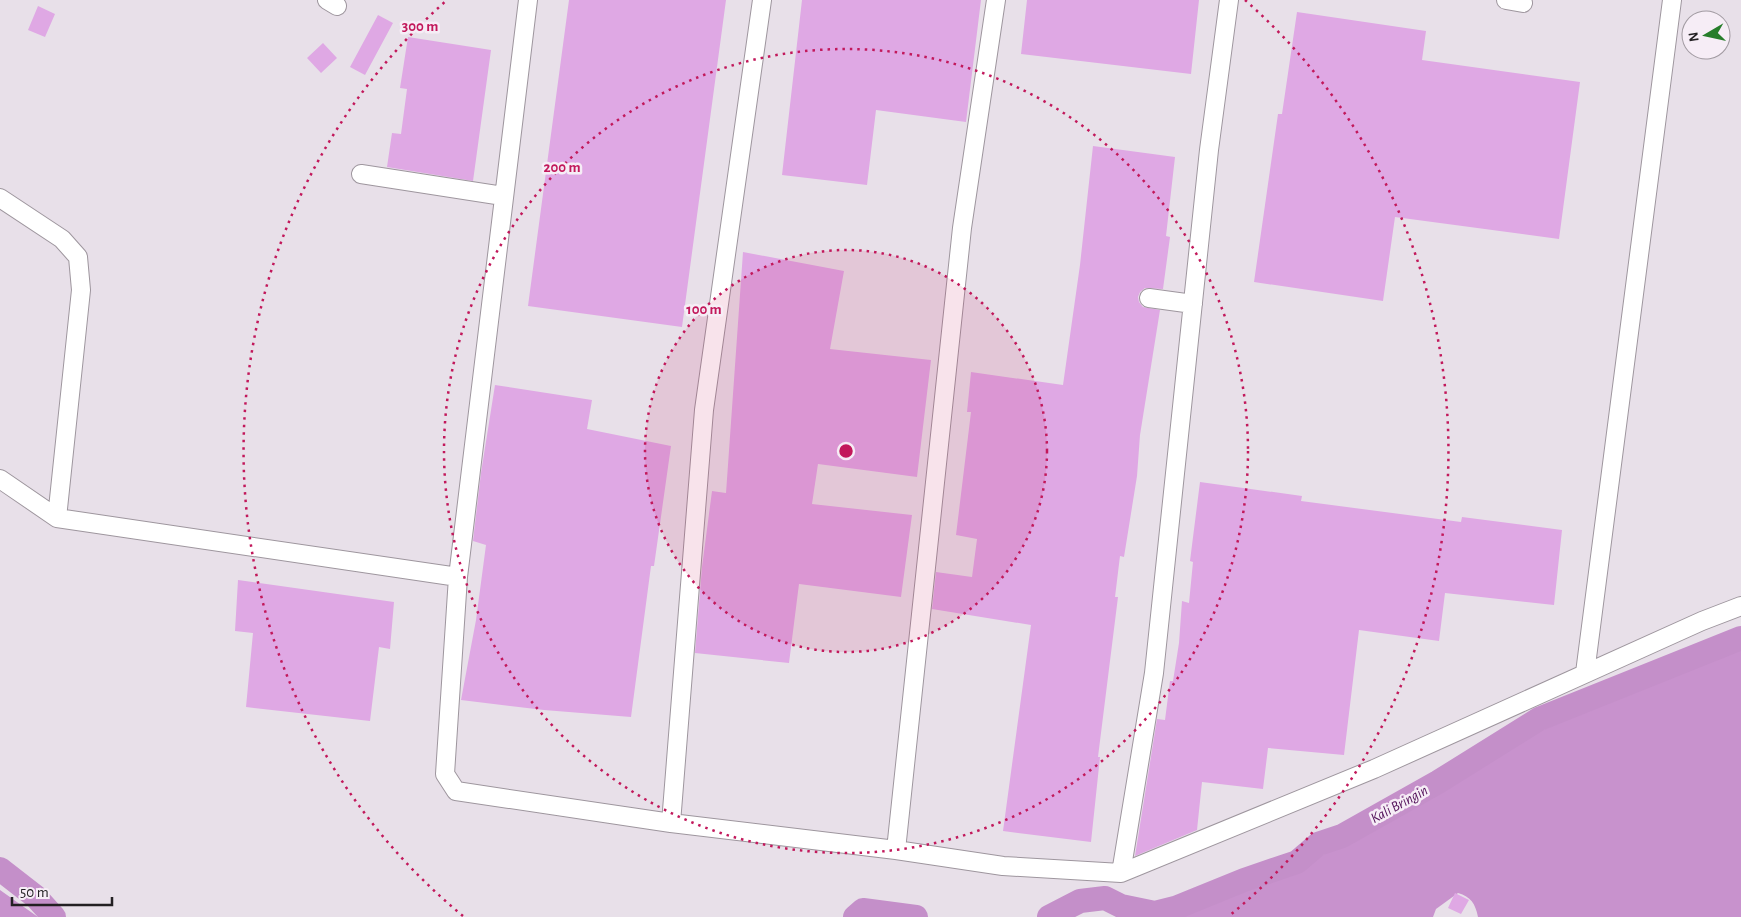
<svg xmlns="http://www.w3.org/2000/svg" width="1741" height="917" font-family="'Alegreya Sans',sans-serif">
<rect width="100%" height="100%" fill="#e8e0e9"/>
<!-- forest -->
<path fill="#c892cd" d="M1741,650V917H1478C1475,903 1471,897 1458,893L1436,909L1433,917H1180L1242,887L1309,862L1396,817L1445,784L1524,738L1587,711L1656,676Z
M0,890L38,917H0Z"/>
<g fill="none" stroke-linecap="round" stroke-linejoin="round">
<!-- river -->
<path stroke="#c48fc9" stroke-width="24" d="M0,869L36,897L54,917
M855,917L863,910L916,917
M1049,917L1080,901L1105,898L1121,906L1155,913L1175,908L1244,880L1297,862L1318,844L1342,836L1438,782L1539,719L1741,638"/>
</g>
<!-- building -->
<path fill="#dfa8e4" d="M569,0H726L682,327L528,306Z
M802,0H981L966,122L876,110L867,185L782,175Z
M1027,0H1199L1191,74L1021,54Z
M38,6L55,14L45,37L28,30Z
M1297,12L1426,31L1422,60L1580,82L1559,239L1395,217L1383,301L1254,282L1278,114H1282Z
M378,15L393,23L365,75L350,67Z
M408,37L491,50L473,181L387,167L392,133L401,134L407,89L400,88Z
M323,43L337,58L321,73L307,58Z
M1093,146L1175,157L1166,236L1170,237L1163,289L1145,288L1140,292L1138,297L1139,302L1143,307L1160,310L1140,435L1137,476L1124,557L1120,556L1115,597H1118L1098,757H1100L1091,842L1003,831L1031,625L932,609L936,572L972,577L977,539L956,535L971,412H967L971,372L1063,385L1080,265Z
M743,252L844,271L830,349L931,360L917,477L818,464L812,504L912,515L901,597L799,584L789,663L695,653L702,567L712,491L726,493Z
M495,385L592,400L587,429L671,446L654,566H651L631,717L544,710L461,700L476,620L486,545L473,541L481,473Z
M1200,482L1302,496L1301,501L1461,522L1462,517L1562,530L1554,605L1445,593L1439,641L1359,630L1344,755L1268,748L1263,789L1202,782L1197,830L1135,856L1157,719L1165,720L1170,681H1173L1179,643L1182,601L1189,603L1193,562L1190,561Z
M238,580L394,602L390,649L379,647L370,721L246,707L253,633L235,631Z
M1455,893L1469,900L1461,914L1448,908Z"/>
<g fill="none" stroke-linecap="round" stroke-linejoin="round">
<defs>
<path id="minor" d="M327,0L337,6
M528,0L458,577L445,774L456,791L671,823L896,850L1003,866L1121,873L1154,673L1209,150L1229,0
M1506,0L1523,3
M361,174L503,196
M0,198L62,239L78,257L81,290L57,518
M1149,298L1193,304
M0,479L57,518L458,577
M1585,673L1672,0
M671,823L704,410L762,0
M896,850L962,228L996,0
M1121,873L1374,769L1702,621L1741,606"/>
</defs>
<!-- minor casing -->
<use href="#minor" stroke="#9e969e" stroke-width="20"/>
<!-- minor -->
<use href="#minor" stroke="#fff" stroke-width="18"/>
</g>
<!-- distance rings -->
<circle cx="846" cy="451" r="201" fill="#c2185b" fill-opacity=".12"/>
<g fill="none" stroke="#c2185b" stroke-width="2.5" stroke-dasharray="2.5 5">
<circle cx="846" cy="451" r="201"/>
<circle cx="846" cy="451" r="402"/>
<path d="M463 916A602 602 0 0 1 447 0M1245 0A602 602 0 0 1 1229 916"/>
</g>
<g text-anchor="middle" stroke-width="5" stroke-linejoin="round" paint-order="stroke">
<!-- water labels -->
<g font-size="15" font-style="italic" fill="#500e57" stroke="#f6edf6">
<text transform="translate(1399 804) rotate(-29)" y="5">Kali Bringin</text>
</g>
</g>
<circle cx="846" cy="451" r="8" fill="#c2185b" stroke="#f6edf6" stroke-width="2.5"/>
<g font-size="15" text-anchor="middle" font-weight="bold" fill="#c2185b" stroke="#f6edf6" stroke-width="5" stroke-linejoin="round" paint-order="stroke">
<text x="420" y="31">300 m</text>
<text x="562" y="172">200 m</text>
<text x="704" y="314">100 m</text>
</g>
<!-- north arrow -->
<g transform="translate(1706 35) rotate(261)"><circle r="24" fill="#f6edf6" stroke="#a29ba2"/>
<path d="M0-4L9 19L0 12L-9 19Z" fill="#267d2a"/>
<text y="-8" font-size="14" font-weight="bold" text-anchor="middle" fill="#232023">N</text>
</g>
<!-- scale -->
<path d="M12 897v8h100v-8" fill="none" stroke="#232023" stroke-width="2.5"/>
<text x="20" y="897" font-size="15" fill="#232023" stroke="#f6edf6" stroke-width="4" paint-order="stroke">50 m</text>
</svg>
